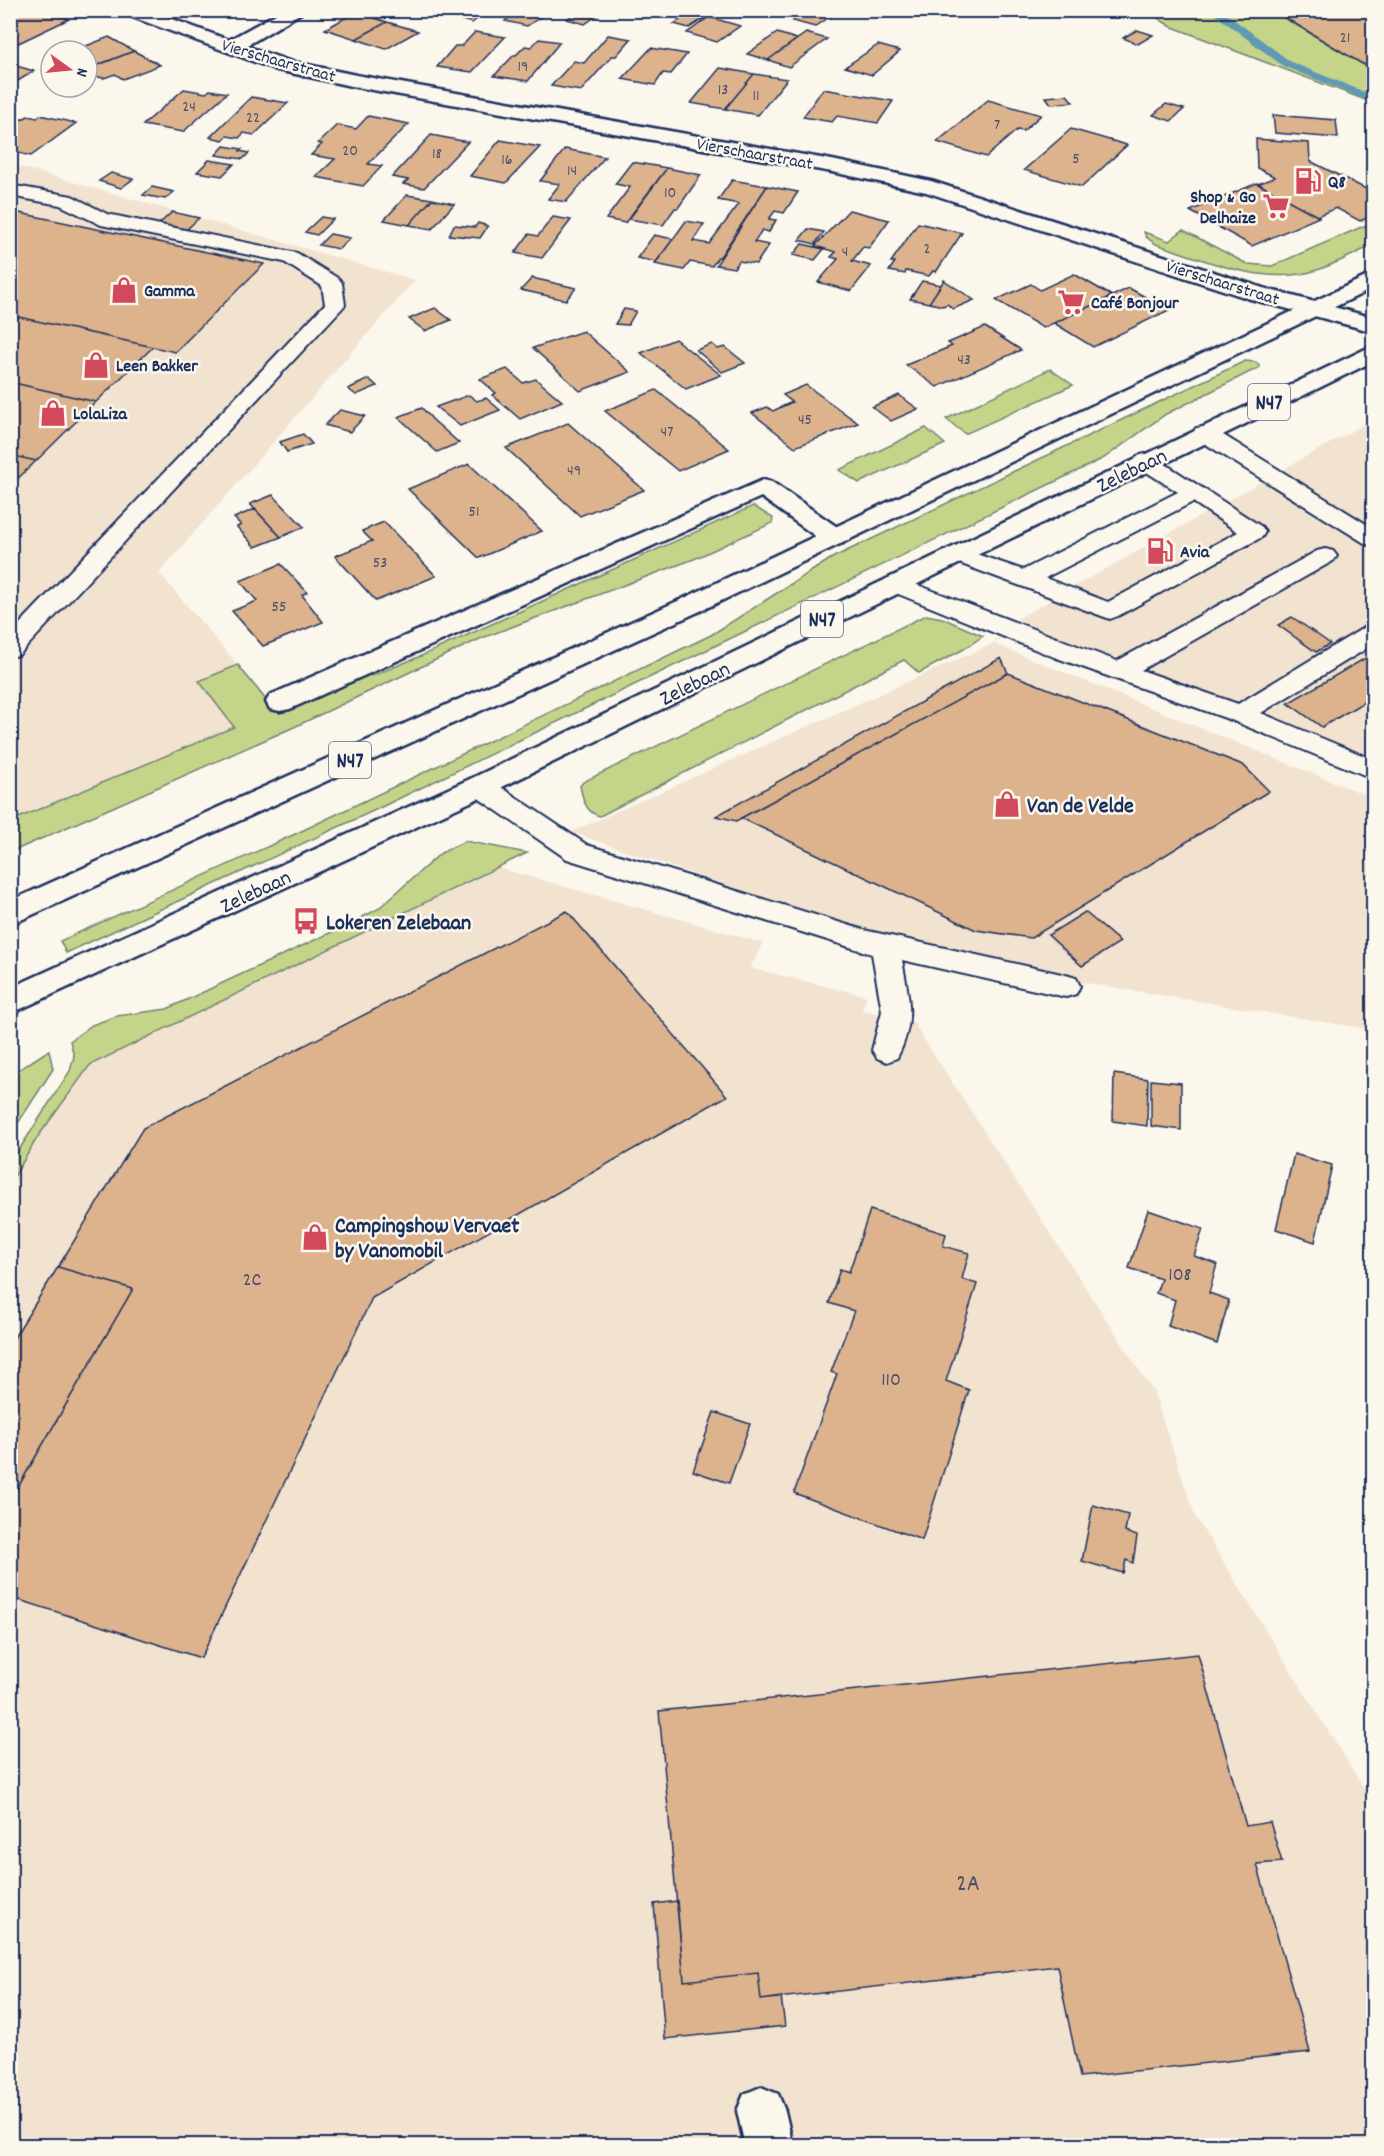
<svg xmlns="http://www.w3.org/2000/svg" width="1384" height="2156" font-family="Dekko,sans-serif">
<rect width="100%" height="100%" fill="#fbf7ec"/>
<filter id="ink" filterUnits="userSpaceOnUse"><feTurbulence type="fractalNoise" baseFrequency=".0167" numOctaves="2"/><feDisplacementMap in="SourceGraphic" scale="12" xChannelSelector="R" yChannelSelector="G"/><feConvolveMatrix kernelMatrix="1 2 1 2 8 2 1 2 1" color-interpolation-filters="sRGB"/></filter>
<g filter="url(#ink)">
<!-- built -->
<path fill="#f2e3d0" d="M10,164L415,280L159,573L292,728L11,852Z
M1373,419V762L1017,621L994,644L1373,798V1030L1037,975L829,921L571,832L992,644L1015,620Z
M499,868L763,943L750,968L867,996L862,1010L913,1022L1154,1393L1195,1516L1373,1803V2145L11,2146V1182L37,1138L90,1065Z"/>
<!-- green -->
<path fill="#c4d589" stroke="#708274" stroke-width="1.5" d="M1147,11H1272L1373,70V103L1170,26Z
M1373,222V245C1354,254 1334,265 1314,271C1262,286 1205,260 1156,244L1146,237L1144,232L1169,241L1183,230L1247,264L1272,266Z
M1245,361L1256,362L1260,367L1166,414L1104,458L373,811L66,953L60,941L291,836L711,635L832,558Z
M1050,369L1073,385L965,434L946,419Z
M926,428L945,444L859,483L839,470Z
M753,506L773,518L772,523L694,559L482,638L292,728L11,852V821L234,727L199,681L238,665L274,710L363,672L372,676L421,656Z
M926,615L942,618L983,636L964,649L919,673L904,660L600,816C586,813 583,800 580,786L583,782Z
M465,841L527,853L90,1065L37,1138L11,1182V1162L70,1071L74,1056L70,1041L92,1025L117,1016L167,1009L349,924L378,909L441,853Z
M49,1050L53,1069L11,1134V1075Z"/>
<g fill="none" stroke-linecap="round" stroke-linejoin="round">
<!-- stream -->
<path fill="#6199b4" fill-rule="evenodd" d="M1029,10L1062,13L1077,10L1064,19Z
M1209,10H1221L1291,62L1374,96V103L1283,66Z"/>
</g>
<!-- building -->
<path fill="#dcb38d" stroke="#1b2f5e" stroke-width="1.5" d="M20,10H46L69,19L10,47V35L18,32L10,29V15Z
M459,10H488L472,23L449,16Z
M520,10H532L545,14L527,26L505,21Z
M580,10H585L599,14L585,24L567,19Z
M808,10H835L838,11L815,27L793,21Z
M1272,10H1374V70L1359,62Z
M356,12L387,22L356,39L325,29Z
M690,13L705,18L689,28L674,24Z
M709,17L740,26L717,42L687,33Z
M387,22L418,31L386,49L356,39Z
M1137,30L1153,35L1138,44L1123,38Z
M475,32L505,37L472,72L437,67L455,46H462Z
M777,33L797,39L768,60L747,54Z
M806,33L827,39L789,67L768,60Z
M608,35L631,39L616,56H612L581,91L551,86L574,61L584,63Z
M109,37L134,51L87,69V51H73Z
M539,39L560,42L528,81L494,76L514,55H516L525,46L531,47Z
M878,45L900,51L872,75L845,67Z
M651,48L687,54L671,74L663,73L655,85L622,79Z
M134,51L160,65L123,79L115,74L104,78L91,76L88,69Z
M13,65L34,71L10,86V67Z
M720,68L754,74L725,109L691,103Z
M754,74L787,79L758,115L725,109Z
M184,89L206,93L210,90L227,93L183,132L143,125Z
M823,89L893,101L878,123L837,116L832,122L803,117Z
M1067,95L1073,102L1051,104L1046,97Z
M251,97L288,103L254,135L244,133L239,138L227,136L223,140L210,137Z
M988,100L1041,115L1023,131L1017,130L986,157L937,142Z
M1166,104L1184,109L1171,121L1153,115Z
M40,115L76,123L31,156L10,151V125L28,116L37,118Z
M1273,115L1336,120L1338,138L1275,133Z
M368,116L409,124L368,164L382,166L363,186L316,177L335,159L311,155L322,144L318,143L337,125L356,129Z
M1071,129L1127,145L1082,187L1024,170Z
M431,135L468,142L424,188L403,184L408,180L392,177Z
M1256,139L1309,143L1310,161L1374,193V215L1360,221L1336,208L1317,216L1258,184L1275,177L1257,168Z
M500,140L540,147L506,183L470,176Z
M224,146L242,149L240,151L249,153L243,159L216,155Z
M565,149L605,157L566,202L548,199L560,184L540,181Z
M209,160L234,164L222,176L197,172Z
M632,162L667,168L625,223L606,219L630,187L615,184Z
M667,168L701,175L678,208H675L663,225L629,219Z
M111,173L133,179L121,188L99,181Z
M732,180L767,186L720,257H718L712,266L690,262L684,270L655,264L686,221L704,224L693,241L709,244L739,204L718,200Z
M1257,183L1319,217L1252,246L1190,211Z
M767,186L798,192L784,213L775,211L769,219L776,220L769,232L762,230L754,242L769,245L756,264L739,261L734,268L716,265Z
M152,187L174,192L165,199L143,195Z
M407,195L432,199L409,225L384,220Z
M432,199L454,204L432,229L409,225Z
M849,210L889,220L869,248L863,247L852,261L871,266L851,291L818,282L838,259L831,257L836,252L815,246Z
M10,211L264,264L175,352L10,315Z
M172,212L199,218L185,231L158,225Z
M321,217L333,219L317,235L305,232Z
M553,217L571,220L542,258L515,253L529,234L538,236Z
M478,223L488,226L480,238L449,235L454,225L475,227Z
M918,223L962,233L936,272L933,271L929,276L906,271L905,274L889,271L895,262H891Z
M808,229L824,232L815,244L799,240Z
M330,234L350,238L339,249L319,245Z
M654,235L673,239L656,262L637,258Z
M802,244L824,249L815,260L793,255Z
M1074,274L1112,296L1043,328L996,300L1031,284L1040,290Z
M532,278L576,288L566,300L521,290Z
M944,280L974,300L953,309L947,304L943,306L929,303Z
M922,281L941,285L929,303L910,299Z
M1129,288L1169,310L1093,347L1054,323Z
M435,308L451,320L425,331L409,319Z
M624,309L636,311L628,325L615,324Z
M10,315L153,347L96,402L10,382Z
M985,327L1021,350L937,387L906,365L952,346L948,343Z
M583,331L630,372L580,391L533,348Z
M675,339L721,375L686,389L641,353Z
M712,344L718,349L725,347L745,363L722,372L696,350Z
M507,369L523,383L536,379L562,401L520,419L492,395L496,393L480,379Z
M369,379L377,386L356,395L348,389Z
M10,382L96,402L36,461L10,455Z
M806,385L858,423L795,447L752,413L767,407L773,411L792,402L783,395Z
M656,390L729,449L678,471L605,411Z
M469,395L477,401L486,398L500,410L460,426L436,407Z
M899,395L918,409L891,421L872,407Z
M422,408L433,420L459,443L437,452L398,417Z
M340,410L365,416L350,432L325,425Z
M568,423L644,490L580,516L506,448Z
M303,434L312,444L287,452L280,442Z
M10,455L36,461L10,486Z
M469,464L542,531L479,558L408,489Z
M273,495L304,527L281,537L250,504Z
M255,509L281,537L255,547L237,527L241,525L234,518Z
M384,522L436,576L376,601L335,556L372,541L362,531Z
M281,564L307,592L302,595L323,622L263,646L232,611L257,601L240,581Z
M1292,617L1325,640L1330,644L1316,652L1278,625Z
M1374,653V696L1322,727L1288,703Z
M1001,658L1008,673L736,821L716,816Z
M1008,673L1243,765L1269,791L1031,938L976,930L741,818Z
M567,911L727,1096L372,1298L201,1658L10,1597V1501L133,1289L58,1267L143,1128Z
M1085,912L1120,942L1082,966L1048,935Z
M1114,1074L1148,1079L1147,1126L1113,1121Z
M1151,1080L1181,1083V1130L1151,1126Z
M1294,1154L1332,1165L1315,1242L1276,1229Z
M870,1210L946,1234L943,1246L969,1253L962,1279L977,1284L946,1381L969,1390L922,1540L794,1493L837,1374L831,1372L854,1311L829,1303L840,1269L849,1272Z
M1148,1210L1203,1229L1194,1256L1217,1264L1209,1293L1229,1300L1217,1344L1168,1326L1175,1300L1156,1293L1161,1279L1129,1268Z
M58,1267L133,1289L10,1501V1344Z
M714,1412L750,1424L729,1483L693,1471Z
M1093,1505L1128,1515L1125,1532L1137,1536L1133,1563L1126,1560L1123,1573L1082,1561Z
M1198,1654L1246,1826L1270,1822L1282,1862L1257,1864L1310,2052L1080,2077L1057,1966L761,2000L758,1973L684,1981L659,1711Z
M677,1901L684,1981L758,1973L761,2000L781,1997L785,2026L665,2039L654,1904Z"/>
<g fill="none" stroke-linecap="round" stroke-linejoin="round">
<defs>
<path id="service" d="M10,185L72,196L107,214L297,253L339,279L342,283L345,305L19,655L10,657V634L325,304L322,286L284,262L101,225L60,205L10,196Z
M1204,427L1212,428L1374,529V546L1366,544L1196,438L1193,433L1196,428Z
M1145,454L1153,456L1262,527L1265,532L1262,537L1118,616L1110,619L948,559L944,554L948,549L956,547L1023,570L1178,492L1137,466L1134,461L1137,456ZM1193,502L1238,532L1108,602L1045,578Z
M1325,549L1333,551L1337,556L1333,561L1141,670L1238,704L1365,627L1374,625V644L1261,713L1374,760V779L1231,720L1054,657L886,589L882,584L886,579L894,576L902,579L1117,661L1317,551Z
M480,777L489,779L587,845L864,930L1066,975L1076,978L1080,986L1076,994L1066,997L902,960C909,998 916,1022 897,1058L887,1062L877,1058L872,1050L882,1011L872,954L567,859L471,793L467,786L471,779Z"/>
<path id="minor" d="M121,10H148L229,40L283,10H306L246,46L289,61L356,75L832,160L931,181L1263,288L1374,318V332L1247,298L926,192L832,172L356,87L277,70L124,14Z
M763,480L772,482L843,531L847,537L843,543L834,545L825,543L761,497L290,709L280,711L270,709L266,702L270,695Z
M761,2087L778,2094L785,2111L793,2146H745L737,2111L744,2094Z"/>
<path id="primary" d="M1374,273V288L698,612L10,925V901L680,600Z
M1374,345V361L490,793L10,1014V988L470,779Z"/>
</defs>
<!-- service casing -->
<use href="#service" stroke="#1b2f5e" stroke-width="4"/>
<!-- minor casing -->
<use href="#minor" stroke="#1b2f5e" stroke-width="5"/>
<!-- primary casing -->
<use href="#primary" stroke="#1b2f5e" stroke-width="5"/>
<!-- service -->
<use href="#service" fill="#fbf7ec" fill-rule="evenodd"/>
<!-- minor -->
<use href="#minor" fill="#fbf7ec" fill-rule="evenodd"/>
<!-- primary -->
<use href="#primary" fill="#fbf7ec" fill-rule="evenodd"/>
</g>
</g>
<!-- icons -->
<defs>
<symbol id="fuel-bare" viewBox="-9 -9 18 18"><path d="M-5.5-6h7V0h2V4h1.3V-2.5L3-4.5l.8-.8L6-3V5H2.5V1h-1V6h-7ZM-4.2-4.7v3.2H.2V-4.7Z" fill="#d1495b" stroke="#fbf7ec" stroke-width="2.5" paint-order="stroke"/></symbol>
<symbol id="supermarket-bare" viewBox="-9 -9 18 18"><path d="M-6-5.5h2.5l.6 2H6L4.5 2H-2.5L-4.4-4H-6ZM-1.5 3.2a1.3 1.3 0 1 0 .1 0ZM3 3.2a1.3 1.3 0 1 0 .1 0Z" fill="#d1495b" stroke="#fbf7ec" stroke-width="2.5" paint-order="stroke"/></symbol>
<symbol id="shop-bare" viewBox="-9 -9 18 18"><path d="M-5-2.5h2.3a2.7 3.5 0 0 1 5.4 0H5L5.5 6h-11ZM-1.5-2.5h3a1.5 2.3 0 0 0-3 0Z" fill="#d1495b" stroke="#fbf7ec" stroke-width="2.5" paint-order="stroke"/></symbol>
<symbol id="bus-bare" viewBox="-9 -9 18 18"><path d="M-5-6H5V4H4V6H2V4H-2V6H-4V4H-5ZM-3.5-4V0h7V-4ZM-3.5 1.2v1.5H-2V1.2ZM2 1.2v1.5H3.5V1.2Z" fill="#d1495b" stroke="#fbf7ec" stroke-width="2.5" paint-order="stroke"/></symbol>
</defs>
<g fill-rule="evenodd">
<use href="#fuel-bare" x="1289" y="162" width="38" height="38"/>
<use href="#supermarket-bare" x="1257" y="187" width="38" height="38"/>
<use href="#shop-bare" x="105" y="271" width="38" height="38"/>
<use href="#supermarket-bare" x="1052" y="283" width="38" height="38"/>
<use href="#shop-bare" x="77" y="346" width="38" height="38"/>
<use href="#shop-bare" x="34" y="394" width="38" height="38"/>
<use href="#fuel-bare" x="1141" y="532" width="38" height="38"/>
<use href="#shop-bare" x="988" y="785" width="38" height="38"/>
<use href="#bus-bare" x="287" y="902" width="38" height="38"/>
<use href="#shop-bare" x="296" y="1218" width="38" height="38"/>
</g>
<g text-anchor="middle" stroke-width="5" stroke-linejoin="round" paint-order="stroke">
<!-- far-number labels -->
<g font-size="16" fill="#4b506a">
<text x="1345" y="42">21</text>
<text x="523" y="71">19</text>
<text x="723" y="94">13</text>
<text x="756" y="100">11</text>
<text x="189" y="111">24</text>
<text x="253" y="122">22</text>
<text x="997" y="129">7</text>
<text x="350" y="155">20</text>
<text x="437" y="158">18</text>
<text x="1076" y="163">5</text>
<text x="507" y="164">16</text>
<text x="572" y="175">14</text>
<text x="670" y="197">10</text>
<text x="927" y="253">2</text>
<text x="845" y="256">4</text>
<text x="964" y="364">43</text>
<text x="805" y="424">45</text>
<text x="667" y="436">47</text>
<text x="574" y="475">49</text>
<text x="474" y="516">51</text>
<text x="380" y="567">53</text>
<text x="279" y="611">55</text>
</g>
<!-- far-street labels -->
<g font-size="18" fill="#1b2f5e" stroke="#fbf7ec">
<text transform="translate(279 60) rotate(16)" y="6">Vierschaarstraat</text>
<text transform="translate(755 153) rotate(10)" y="6">Vierschaarstraat</text>
<text transform="translate(1223 282) rotate(17)" y="6">Vierschaarstraat</text>
</g>
<!-- far-poi labels -->
<g font-size="18" font-weight="bold" fill="#1b2f5e" stroke="#fbf7ec" text-anchor="start">
<text x="1328" y="187">Q8</text>
<text x="1256" y="202" text-anchor="end">Shop &amp; Go<tspan x="1256" dy="21">Delhaize</tspan></text>
<text x="144" y="296">Gamma</text>
<text x="1091" y="308">Café Bonjour</text>
<text x="116" y="371">Leen Bakker</text>
<text x="73" y="419">LolaLiza</text>
<text x="1180" y="557">Avia</text>
</g>
<!-- number labels -->
<g font-size="20" fill="#4b506a">
<text x="1180" y="1280">108</text>
<text x="252" y="1285">2C</text>
<text x="891" y="1385">110</text>
</g>
<!-- shield labels -->
<g fill="#fbf7ec" stroke="#5e6b89" stroke-width="1.5">
<rect x="1248" y="384" width="42" height="36" rx="4.5"/>
<rect x="801" y="601" width="42" height="36" rx="4.5"/>
<rect x="329" y="742" width="42" height="36" rx="4.5"/>
</g>
<g font-size="21" font-weight="bold" fill="#1b2f5e">
<text x="1269" y="409">N47</text>
<text x="822" y="626">N47</text>
<text x="350" y="767">N47</text>
</g>
<!-- street labels -->
<g font-size="22" fill="#1b2f5e" stroke="#fbf7ec">
<text transform="translate(1131 469) rotate(-26)" y="8">Zelebaan</text>
<text transform="translate(694 682) rotate(-26)" y="8">Zelebaan</text>
<text transform="translate(255 890) rotate(-25)" y="8">Zelebaan</text>
</g>
<!-- poi labels -->
<g font-size="22" font-weight="bold" fill="#1b2f5e" stroke="#fbf7ec" text-anchor="start">
<text x="1027" y="812">Van de Velde</text>
<text x="326" y="929">Lokeren Zelebaan</text>
<text x="335" y="1232">Campingshow Vervaet<tspan x="335" dy="25">by Vanomobil</tspan></text>
</g>
<!-- near-number labels -->
<g font-size="24" fill="#4b506a">
<text x="968" y="1890">2A</text>
</g>
</g>
<!-- margin -->
<rect width="1384" height="2156" fill="none" stroke="#fbf7ec" stroke-width="36"/>
<rect x="18" y="18" width="1348" height="2120" fill="none" stroke="#1b2f5e" stroke-width="2" filter="url(#ink)"/>
<!-- north arrow -->
<g transform="translate(69 69) rotate(105)"><circle r="28" fill="#fbf7ec" stroke="#a1a7b3" stroke-width="1.5"/>
<path d="M0-4.5L10 22L0 15L-10 22Z" fill="#d1495b"/>
<text y="-9" font-size="16" font-weight="bold" text-anchor="middle" fill="#1b2f5e">N</text>
</g>
</svg>
